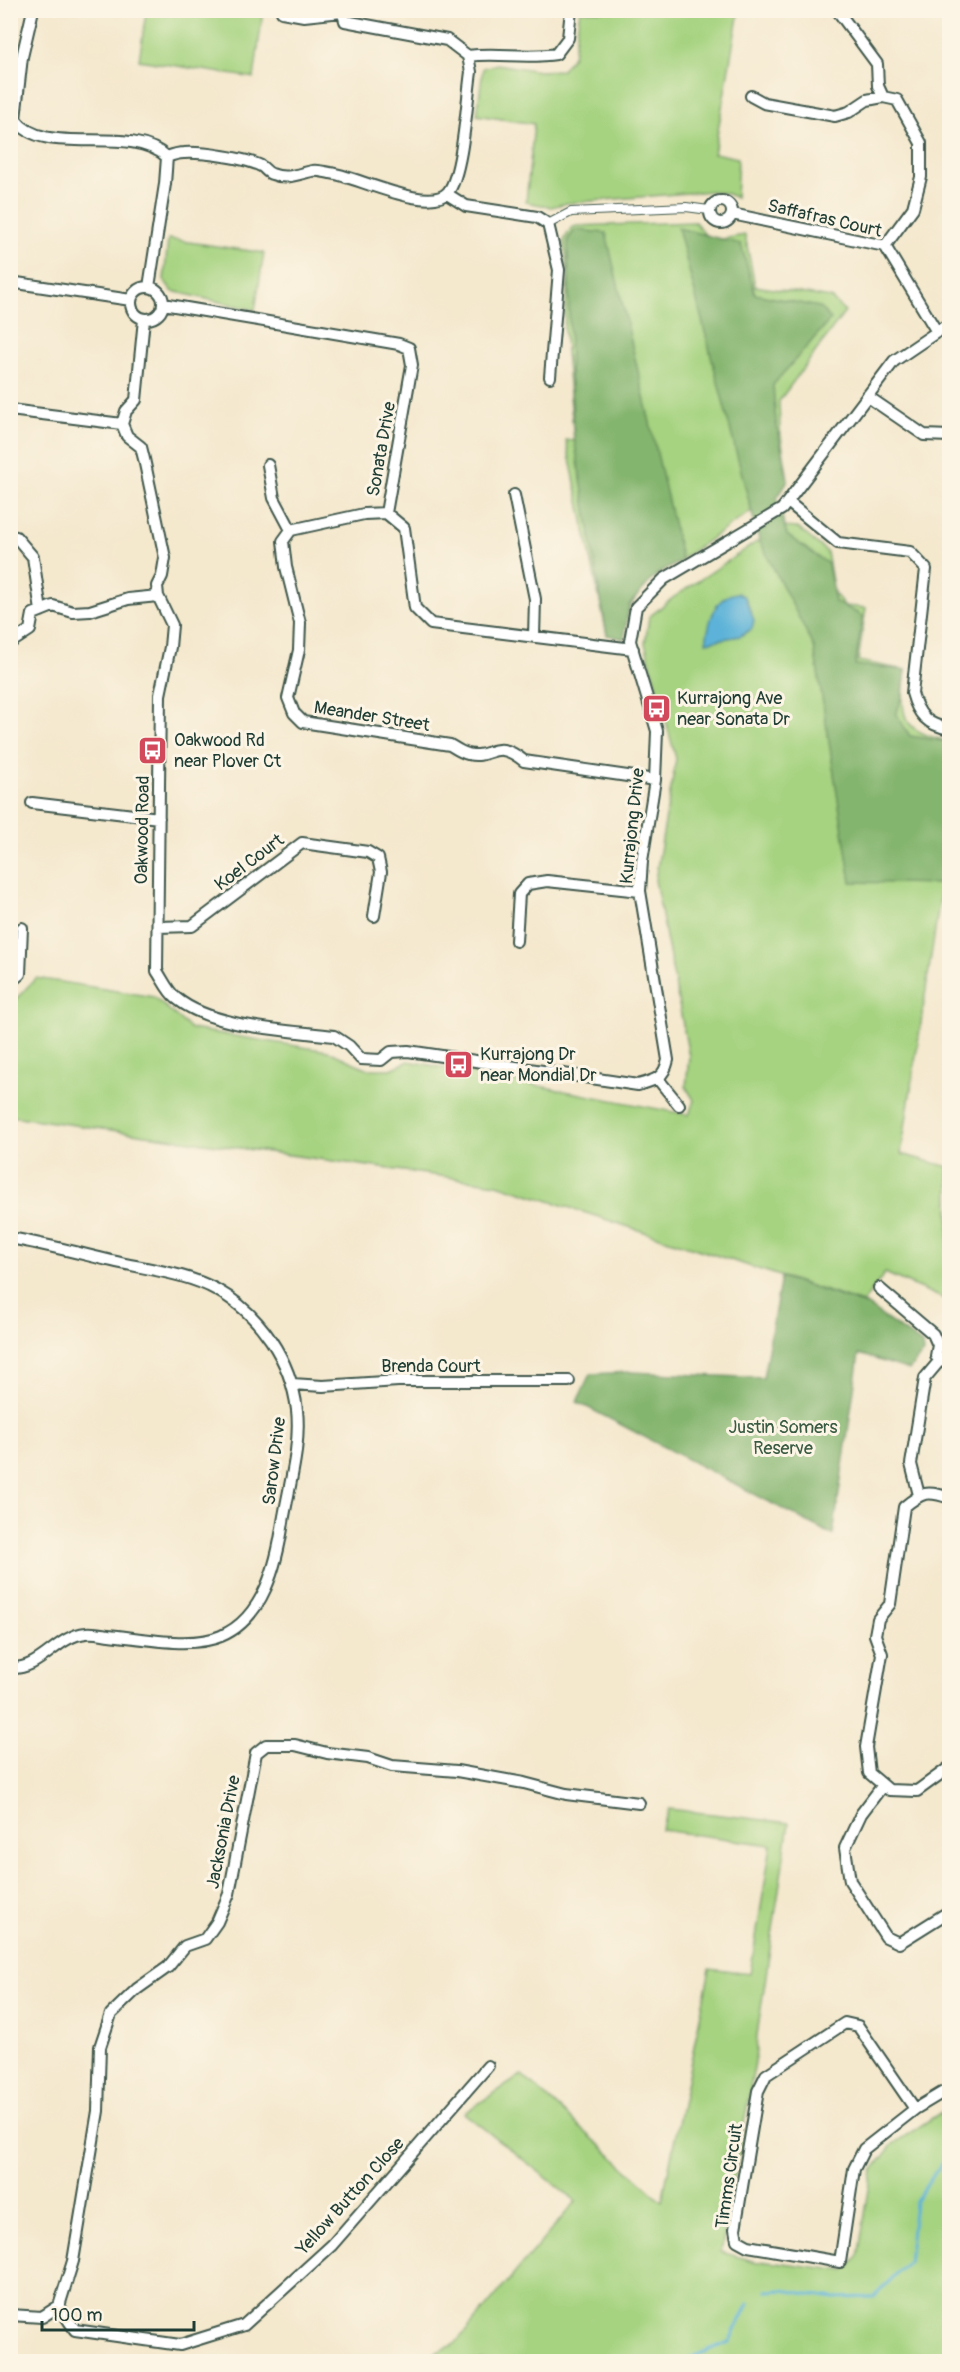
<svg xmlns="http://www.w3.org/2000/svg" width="960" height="2372" font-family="Pangolin,sans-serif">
<rect width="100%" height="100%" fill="#fcf5e5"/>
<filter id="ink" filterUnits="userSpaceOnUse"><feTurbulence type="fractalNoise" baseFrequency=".0167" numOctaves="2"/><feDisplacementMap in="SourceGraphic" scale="12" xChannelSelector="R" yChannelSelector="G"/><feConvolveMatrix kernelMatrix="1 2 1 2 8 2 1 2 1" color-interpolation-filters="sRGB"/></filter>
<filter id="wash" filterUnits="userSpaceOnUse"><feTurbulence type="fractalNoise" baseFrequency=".008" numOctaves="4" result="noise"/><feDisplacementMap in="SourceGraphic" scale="24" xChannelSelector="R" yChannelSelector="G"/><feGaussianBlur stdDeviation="1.35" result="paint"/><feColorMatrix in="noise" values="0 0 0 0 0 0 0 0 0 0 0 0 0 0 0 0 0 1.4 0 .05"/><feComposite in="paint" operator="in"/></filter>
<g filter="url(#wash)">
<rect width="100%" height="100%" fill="#f4e8cd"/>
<!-- green -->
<path fill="#a6d380" stroke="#62885a" stroke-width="1.5" d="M149,11H263L254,78L139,60L146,13Z
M580,11H739L714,153L738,158L736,198L728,194L712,191L568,203L551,207L526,202L534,124L477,115L483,68L497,64L539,71L562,70L573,56Z
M695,222L710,241L745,235L755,286L831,298L845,312L779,401L780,429L788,480L769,499L643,585L630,607L622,637L607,635L566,440L574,441L564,328L568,277L564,240L571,228L576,226Z
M168,239L264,253L255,310L172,291L164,280Z
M779,527L798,528L827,552L834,593L845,606L866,608L858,661L906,670C900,715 899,731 949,741V838L901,1154L949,1167V1301L885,1273L863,1303L497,1184L11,1116L10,1001H14L36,978L154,997L191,1029L328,1051L368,1069H391L409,1061L689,1115L694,1100L686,1087L689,1056L655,880L676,759L645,643L649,617L674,597Z
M669,1809L789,1823L757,2035L755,2062L721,2252L757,2262L768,2261L845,2271L858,2257L872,2171L893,2144L949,2107V2361H417L455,2344L576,2201L464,2113L522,2075L662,2201L710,1969L750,1974L771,1845L661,1830Z"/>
<!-- forest -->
<path fill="#84b56e" stroke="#527951" stroke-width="1.5" d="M678,228L741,244L755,294L819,307L831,319L773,385L776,423L788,480L777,498L787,535L828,564L835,602L863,616L855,665L906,670L902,698L896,714L910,736L949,742V838L941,884L851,882L814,647L759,540Z
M575,230L606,233L682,561L657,574L629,605L624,639L607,635L574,438L570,373L568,239Z
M781,1277L866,1305L922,1344L923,1353L909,1370L859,1354L833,1535L577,1402L590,1374L631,1372L763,1378Z"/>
<!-- water -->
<path fill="#5cb2d8" stroke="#3e7886" stroke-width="1.5" d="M738,593L745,597L754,620L752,629L740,636L706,642C709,622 714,595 738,593Z"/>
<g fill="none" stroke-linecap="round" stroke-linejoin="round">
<!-- stream -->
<path stroke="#5cb2d8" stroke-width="3" d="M767,2291L782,2290L834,2298L874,2297L908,2262L915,2202L950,2151
M680,2362L729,2342L748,2304"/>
</g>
</g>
<g filter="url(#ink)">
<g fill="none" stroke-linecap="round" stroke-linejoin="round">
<defs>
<path id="pedestrian" d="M548,224L571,212L686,207L709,210"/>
<path id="minor" d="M33,10L22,57L15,119C44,160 129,122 167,157L165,184L149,287
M342,10L345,21L447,40L468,56
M837,10L877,64L878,86L883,97L897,100L921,143V177L913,208L885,246
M282,12L304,16L342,12
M468,56C497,52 526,59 556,54L568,38L571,10
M751,96L764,103L835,116L849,112L867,100L883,97
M167,157C172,155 179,153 184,153C202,152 246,158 261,166C265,168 267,173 272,174C286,180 298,174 312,171C317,170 324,172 330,173C353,175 429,214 448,192C463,174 467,98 471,72L468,56
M447,194L466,206L537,217L548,224L559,270L550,377
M710 212a11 11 0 1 1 22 0a11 11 0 1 1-22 0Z
M732,214L885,246L937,332
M10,282L131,300
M131 303a16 16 0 1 1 32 0a16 16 0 1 1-32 0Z
M163,304L399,344L409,348L412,365L386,513L404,528L415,608L431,624L633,649
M144,319L136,400L126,411L122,424L127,436L141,447L144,459L165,558L162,576L157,586L158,596L172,625L170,647L160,695L157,971C163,980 168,992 176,998C212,1028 287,1030 334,1036L349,1046L361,1059L381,1060L391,1052L408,1051L638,1085C656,1080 664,1078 668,1060L640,891L642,861L655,780L657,731L630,641L636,607L664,579L782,509L894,361L950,323
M867,396L924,435L950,436
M10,410L122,424
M268,465L274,498L291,530
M514,495L535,599L534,637
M788,502L838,543L910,552L926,569L912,693C918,715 927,725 950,729
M386,513L364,514L291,530L283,541L286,567L300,623L299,650L288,698L294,713L303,722L450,745C455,748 462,753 468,754C492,760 494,737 524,761L655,780
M10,536L16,537L33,557L41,611
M10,643L30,630L33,614L53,606L73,612L90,611L128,599L158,596
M32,803L159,818
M158,927L192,926L302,843L368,852L378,858L381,872L374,916
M516,941L519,894L528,884L547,881L640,891
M10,982L20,974L22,928
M658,1079L679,1105
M10,1238C45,1244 78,1253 112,1261C146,1269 186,1273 217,1290C260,1314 291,1360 297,1410C301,1446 289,1486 283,1522C277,1563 264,1618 221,1636C191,1649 141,1638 109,1635C102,1634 93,1632 86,1633C56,1636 41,1670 10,1668
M879,1288L933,1334L938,1345L936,1356L947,1363H950
M292,1384L323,1386L398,1381H569
M919,1495L911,1464L925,1378L941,1359
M950,1498C927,1490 922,1492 904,1507L890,1604L878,1619L875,1635L882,1654L866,1747L869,1773L889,1790L917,1791L950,1767
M883,1785L861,1814L845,1848L850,1881L886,1937L899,1943L950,1911
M915,2109L858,2026L845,2023L766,2075L758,2091L735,2229L737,2240L748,2246L840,2262L854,2169L864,2149L915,2109L950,2088
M59,2306L75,2330L180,2345L244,2325L332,2245L488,2066
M10,2315L42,2317L59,2306L73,2261L98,2111L100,2047L111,2014L137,1989L168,1967L185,1946L205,1939L217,1922L229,1894L256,1753L266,1745H295L327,1753L368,1758L392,1766L457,1771L524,1783L566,1794L639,1803"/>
</defs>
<!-- pedestrian casing -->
<use href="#pedestrian" stroke="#3f574b" stroke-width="10"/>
<!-- minor casing -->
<use href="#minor" stroke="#3f574b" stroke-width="14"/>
<!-- pedestrian -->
<use href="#pedestrian" stroke="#fff" stroke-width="8"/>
<!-- minor -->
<use href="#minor" stroke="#fff" stroke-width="10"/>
</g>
</g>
<!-- icons -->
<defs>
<symbol id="bus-square" viewBox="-11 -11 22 22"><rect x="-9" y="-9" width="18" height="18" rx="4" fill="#d1495b" stroke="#fcf5e5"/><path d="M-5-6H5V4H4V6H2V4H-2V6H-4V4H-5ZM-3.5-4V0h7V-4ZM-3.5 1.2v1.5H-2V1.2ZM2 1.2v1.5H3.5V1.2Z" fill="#fff"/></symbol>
</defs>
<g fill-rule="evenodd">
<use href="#bus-square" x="640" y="692" width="33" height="33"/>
<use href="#bus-square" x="136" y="734" width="33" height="33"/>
<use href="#bus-square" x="442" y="1048" width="33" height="33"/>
</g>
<g text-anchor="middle" stroke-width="6" stroke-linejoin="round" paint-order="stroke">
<!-- street labels -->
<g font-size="18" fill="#1f3d34" stroke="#fcf5e5">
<text transform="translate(825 218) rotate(13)" y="6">Saffafras Court</text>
<text transform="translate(381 449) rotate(-80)" y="6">Sonata Drive</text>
<text transform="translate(372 716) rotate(9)" y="6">Meander Street</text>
<text transform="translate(632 826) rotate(-84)" y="6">Kurrajong Drive</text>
<text transform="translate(142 830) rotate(-89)" y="6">Oakwood Road</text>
<text transform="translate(249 862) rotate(-37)" y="6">Koel Court</text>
<text x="431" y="1372">Brenda Court</text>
<text transform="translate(274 1461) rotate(-83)" y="6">Sarow Drive</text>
<text transform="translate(223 1832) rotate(-79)" y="6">Jacksonia Drive</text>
<text transform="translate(729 2176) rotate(-82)" y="6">Timms Circuit</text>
<text transform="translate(350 2196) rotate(-48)" y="6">Yellow Button Close</text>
</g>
<!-- poi labels -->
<g font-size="18" fill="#1f3d34" stroke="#fcf5e5" text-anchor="start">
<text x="677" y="704">Kurrajong Ave<tspan x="677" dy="21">near Sonata Dr</tspan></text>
<text x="174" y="746">Oakwood Rd<tspan x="174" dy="21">near Plover Ct</tspan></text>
<text x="480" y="1060">Kurrajong Dr<tspan x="480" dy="21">near Mondial Dr</tspan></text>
</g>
<!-- park labels -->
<g font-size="18" fill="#3a5b43" stroke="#fcf5e5">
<text x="783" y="1433">Justin Somers<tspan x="783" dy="21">Reserve</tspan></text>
</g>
</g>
<!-- margin -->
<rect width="960" height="2372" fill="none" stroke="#fcf5e5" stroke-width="36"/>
<!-- scale -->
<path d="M42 2321v9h152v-9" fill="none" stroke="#1f3d34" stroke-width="3"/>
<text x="51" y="2321" font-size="18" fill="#1f3d34" stroke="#fcf5e5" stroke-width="4.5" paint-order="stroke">100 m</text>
</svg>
